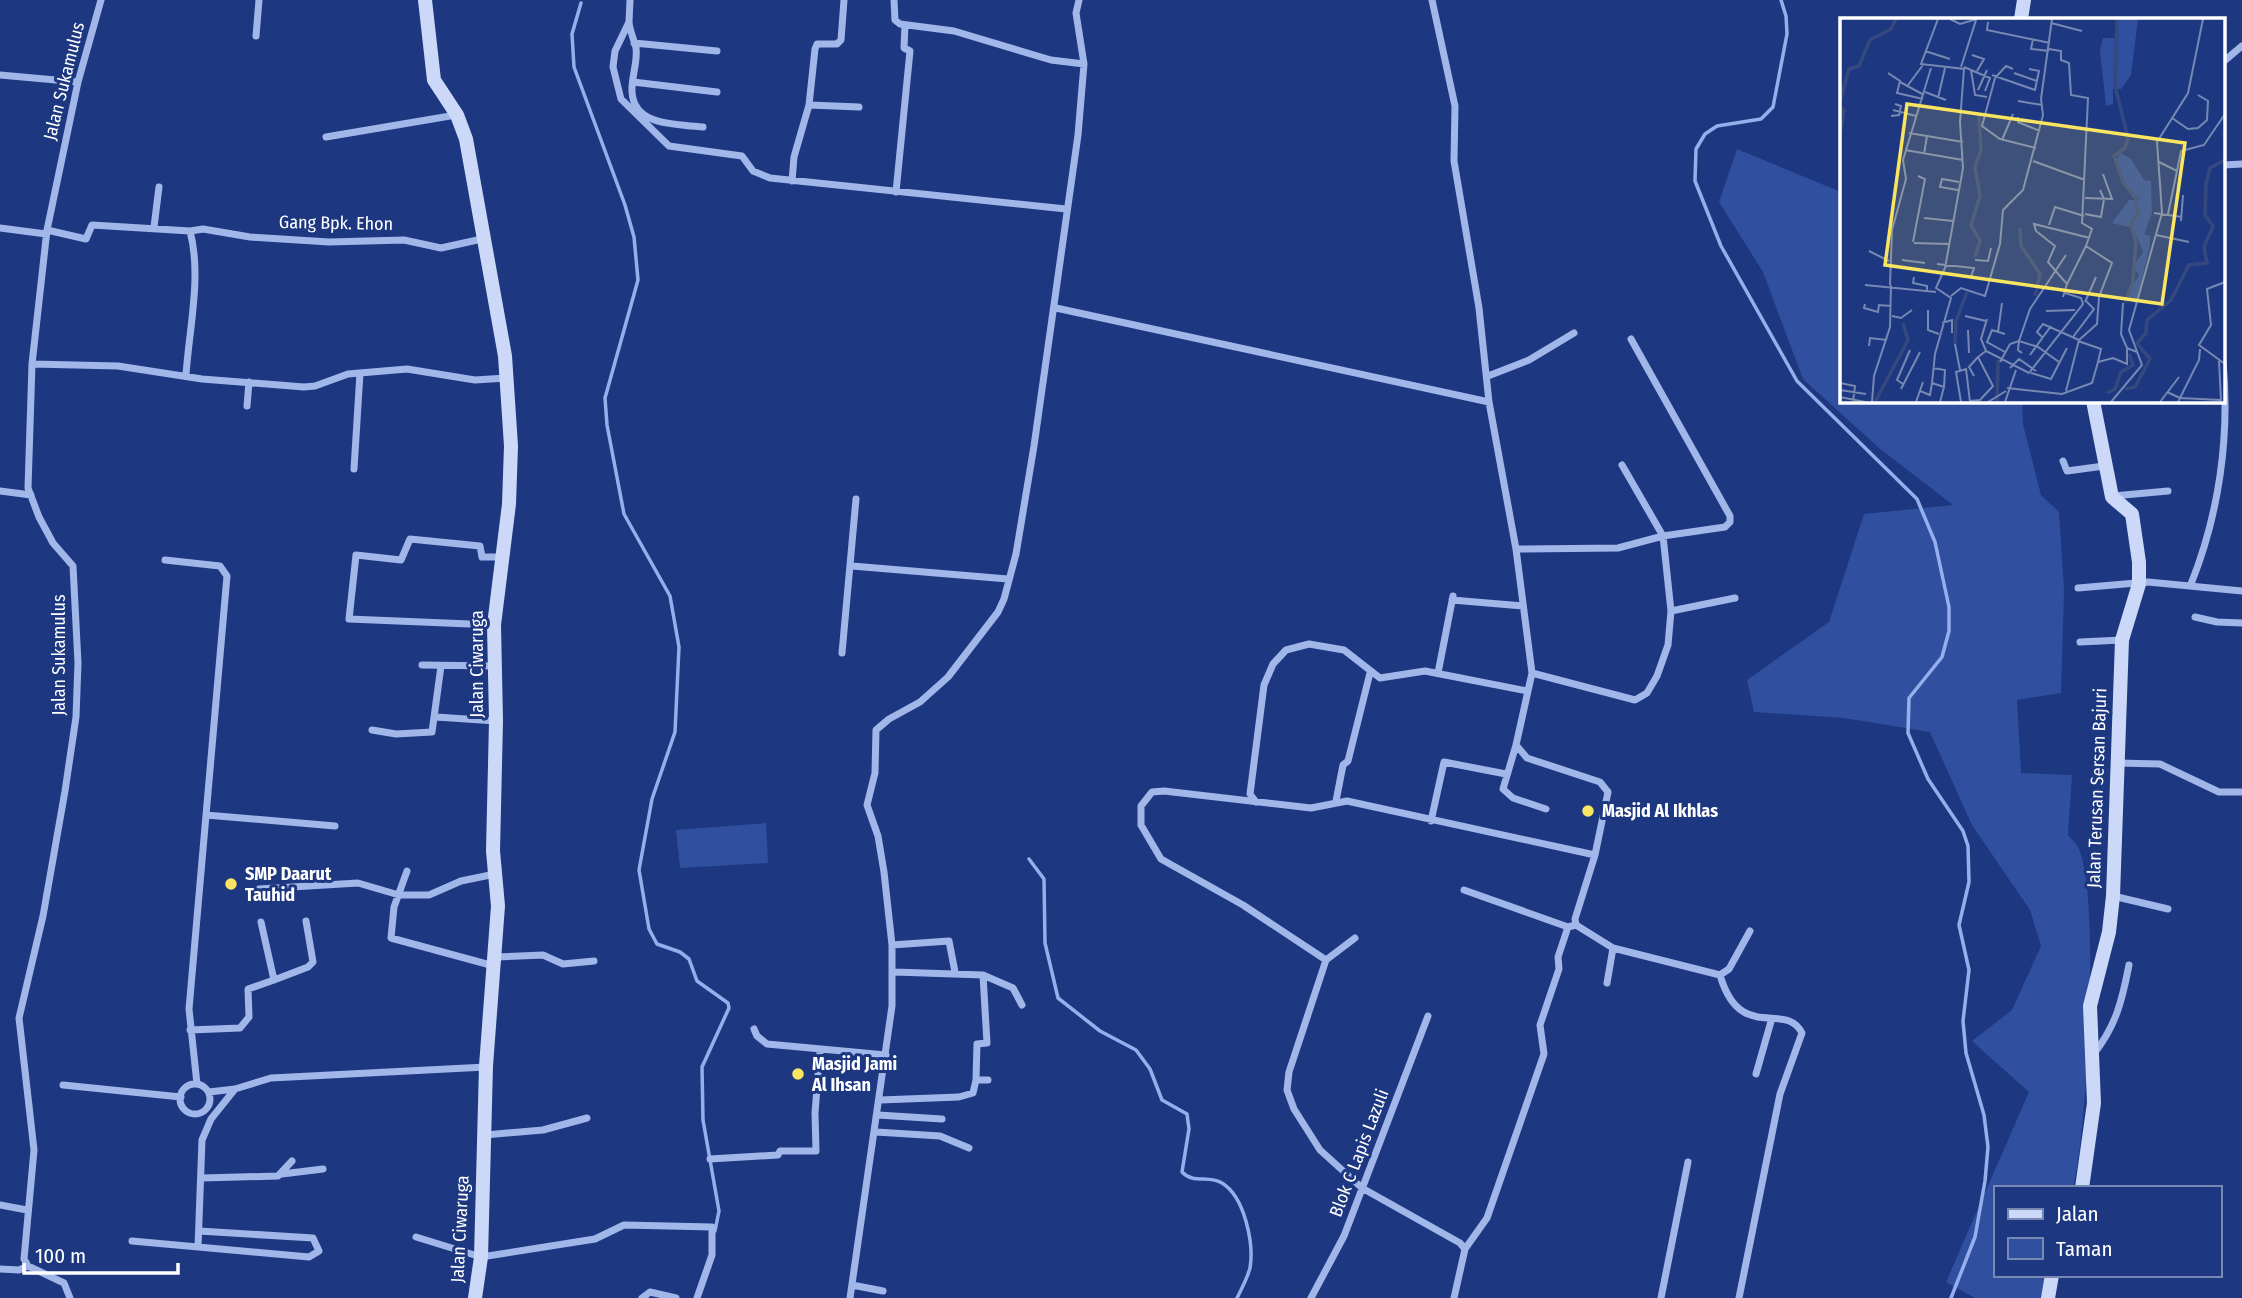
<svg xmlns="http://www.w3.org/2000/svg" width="2242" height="1298" font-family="'Fira Sans Condensed',sans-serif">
<rect width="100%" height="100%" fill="#1d3880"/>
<!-- green -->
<path fill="#304f9f" d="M1737,149L1841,192V401H2022L2023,424L2041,495L2059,512L2064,590L2061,693L2017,700L2021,773L2072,775L2068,835C2071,839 2076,843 2078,847C2101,891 2087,1135 2073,1188H1995V1275H2050L2044,1298H1975L1946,1282L2029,1092L1972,1041L2012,1010L2041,946L2030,910L1972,825L1930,732L1844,718L1754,712L1747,680L1829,622L1864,514L1953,505L1879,448L1803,379L1763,272L1719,202Z
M766,823L768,863L680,868L676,830Z"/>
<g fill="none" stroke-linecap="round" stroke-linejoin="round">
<!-- stream -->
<path stroke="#94afeb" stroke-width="3.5" d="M1781,0L1786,16L1787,34L1773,107L1761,119L1717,126L1705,134L1696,149L1695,181L1721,246L1797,381L1917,499L1935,542L1949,607V631L1942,657L1909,698L1908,733L1928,779L1963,831L1968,846L1969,882L1959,925L1969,970L1963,1021L1966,1053L1984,1115L1988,1147L1985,1181L1975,1237L1951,1298
M581,3L572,34L574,67L625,205L634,237L638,280L605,398L607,425L624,514L670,596L679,647L675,732L652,799L639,870L649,929L657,944L680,952L689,959L697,981L728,1003L729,1008L702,1067L703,1120L719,1211L715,1231
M1029,859L1044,879L1045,943L1058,998L1100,1031L1136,1050L1150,1069L1162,1100L1187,1114L1189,1129L1182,1172C1193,1184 1209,1175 1222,1183C1245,1197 1254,1244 1250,1268C1247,1279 1242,1288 1237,1298"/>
<!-- street -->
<path stroke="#a1b6e9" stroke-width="7" d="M630,0L629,22L615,51L613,67L621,99L669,146L742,156L753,171L770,178L1066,209
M894,0L895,20L900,24L954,31L1051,60L1084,64
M1432,0L1455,106L1454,161L1479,308L1489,402L1516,549L1532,673L1516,745L1527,758L1600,782L1608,792L1595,855L1575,919L1576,925L1613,948L1720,975C1740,1044 1785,1000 1802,1033L1780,1094L1739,1298
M629,22C630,32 634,39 636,48C638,62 631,78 632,92C634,127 678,124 703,127
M256,36L259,0
M634,43L717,51
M2223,62L2242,46
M0,75L78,82
M633,82L717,92
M809,105L859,107
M326,137L456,115
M2223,165L2242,164
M792,181L794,157L809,105L815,49L817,44H837L841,40L844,0
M896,192L910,51L904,48L905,25
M154,227L159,187
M0,228L46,234
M47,230L86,239L92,225L190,231C202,276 189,329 186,375
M190,231L203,229L250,237L329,242L404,240L441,248L482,239
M1056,308L1489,402
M32,364L118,366L202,379L304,387L315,386L348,374L407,369L475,380L506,378
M1488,376L1529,360L1574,333
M247,406L249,382
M2063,461L2067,471L2104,466
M354,469L360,373
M0,491L31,495
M2113,496L2168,491
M1516,549L1618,548L1663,536L1725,527L1730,522V516L1631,339
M165,560L220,566L227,576L189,1009L197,1084
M852,566L1008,579
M2191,584C2219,514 2230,437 2223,362
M2078,588L2148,582L2242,591
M1452,600L1523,606
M1671,611L1735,598
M2195,617L2217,622L2242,623
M494,625L349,619L356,555L401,560L410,539L480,546L482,557H502
M2080,642L2122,640
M842,653L856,499
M422,665L494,666
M1438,673L1453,596
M1532,673L1635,700L1647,693L1657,676L1668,645L1671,611L1663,536L1622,465
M436,717L496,721
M372,730L396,734L432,732L441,666
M1516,745L1503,789L1513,798L1546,809
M2117,763L2160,764L2219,792H2242
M1336,801L1343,765L1348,761L1370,673
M1256,802L1250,794L1264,685L1273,664L1286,650L1309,644L1344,650L1380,678L1425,671L1527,691
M206,815L335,826
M1431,821L1444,762L1506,774
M407,871L394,907L391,938L494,966
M259,889L358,883L399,895H429L461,881L495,874
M1464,890L1568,927
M2113,896L2168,909
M261,922L274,980L308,967L313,962L306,921
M892,945L949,941L955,972
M496,957L543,955L563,964L594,961
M1326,960L1355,938
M894,972L983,975L1013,988L1022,1005
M1720,975L1729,969L1750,931
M1607,983L1613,948
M754,1029L757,1036L767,1044L886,1055
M190,1030L240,1028L249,1017L248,989L274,980
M2093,1055C2116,1026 2122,1001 2129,965
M1756,1074L1772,1018
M976,1080L977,1044L987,1043L983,975
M180 1099a15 15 0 1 1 30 0a15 15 0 1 1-30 0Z
M63,1085L181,1097
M209,1092L235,1089L271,1078L486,1067
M880,1100L959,1097L973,1093L976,1080H988
M878,1115L942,1119
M876,1132L940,1136L969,1148
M485,1135L543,1130L587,1118
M710,1159L778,1155L780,1151H816L815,1113L820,1050
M282,1174L323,1169
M202,1178L278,1176L292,1161
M0,1205L27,1210
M416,1237L481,1257L595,1239L624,1225L712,1227V1255L697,1298
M132,1241L309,1257L319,1251L313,1238L199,1231
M198,1247L202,1140L211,1119L235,1089
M1465,1249L1487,1218L1544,1054L1540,1025L1559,969L1558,957L1568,927L1576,925
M0,1269L19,1270L28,1266
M852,1285L883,1291
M70,1298L64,1283L28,1266L24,1259L34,1150L19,1018L43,916L65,791L76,717L78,663L73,566L53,543L39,517L28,488L32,364L47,230L78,82L101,0
M642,1298L650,1292L676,1298
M850,1298L892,1006V945L884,872L878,836L867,805L875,773L876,730L889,719L920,702L948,677L998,612L1004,599L1016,554L1034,446L1078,135L1084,64L1076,13L1079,0
M1311,1298L1344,1236L1428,1016
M1454,1298L1465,1249L1460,1243L1362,1188L1320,1150L1294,1109L1287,1090L1289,1072L1326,960L1243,905L1161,859L1141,825V806L1152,792L1164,791L1311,808L1347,801L1595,855
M1661,1298L1688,1162"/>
<!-- secondary -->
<path stroke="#ccd8f7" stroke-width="14" d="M425,0L434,80L457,115L466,139L505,356L511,446L509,504L494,625L496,721L493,851L498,906L486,1066L481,1257L475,1298
M2021,19L2024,0
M2082,1188L2094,1103L2090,1006L2109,932L2113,896L2122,640L2139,584V562L2132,514L2112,497L2093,401
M2048,1298L2052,1275"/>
</g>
<!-- markers -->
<g fill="#f9e55f" stroke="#1d3880" stroke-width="2.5">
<circle cx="1588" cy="811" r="7"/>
<circle cx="231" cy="884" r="7"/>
<circle cx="798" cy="1074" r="7"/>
</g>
<g text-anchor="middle" stroke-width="6" stroke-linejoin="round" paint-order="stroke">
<!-- street labels -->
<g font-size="18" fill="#fff" stroke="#1d3880">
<text transform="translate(64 81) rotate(-76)" y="6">Jalan Sukamulus</text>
<text transform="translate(336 223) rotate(1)" y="6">Gang Bpk. Ehon</text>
<text transform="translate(59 655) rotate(-90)" y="6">Jalan Sukamulus</text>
<text transform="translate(477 664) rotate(-90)" y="6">Jalan Ciwaruga</text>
<text transform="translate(2097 788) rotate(-88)" y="6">Jalan Terusan Sersan Bajuri</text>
<text transform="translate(1359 1153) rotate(-69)" y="6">Blok C Lapis Lazuli</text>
<text transform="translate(460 1229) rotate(-87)" y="6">Jalan Ciwaruga</text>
</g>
<!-- poi labels -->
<g font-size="18" font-weight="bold" fill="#fff" stroke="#1d3880" text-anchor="start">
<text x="1602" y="817">Masjid Al Ikhlas</text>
<text x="245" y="880">SMP Daarut<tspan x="245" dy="21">Tauhid</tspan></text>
<text x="812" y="1070">Masjid Jami<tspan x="812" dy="21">Al Ihsan</tspan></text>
</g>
</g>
<!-- overview -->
<g transform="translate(1840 18)">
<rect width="385" height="385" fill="#1d3880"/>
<path d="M278,1H298L291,57L281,71H273V86L266,88L260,32L263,20H275ZM280,135L291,141L304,162L311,163L312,195L304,216L310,218V227L296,286L286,278L299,257L293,249L303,234L293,210L272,205L289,182H300L284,164L277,141Z" fill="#304f9f"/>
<path fill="none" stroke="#35497f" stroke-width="3.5" d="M277,1L275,68L288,120L285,130L274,138L283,164L296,181L298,195L291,206L296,225L293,263L285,285M0,84L9,51L19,48L30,22L51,11L56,1M0,89L4,92L0,118M180,210L181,228L200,256L195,278M135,239L140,223L131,207L140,178L135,149L141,132L139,97M115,326L116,303L127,274M285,371L295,369L310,341L297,325L306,315L307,302L331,282L349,247L367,245L364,229L373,208L365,197L366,166L370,150L385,142M267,375L275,371L281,354L293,347L289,336M35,384L68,322L63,305M157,384L158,342"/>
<path fill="none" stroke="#7788b3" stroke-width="2" d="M98,1L81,46L124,51L120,104L123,150L105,250L96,270L111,280L95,336L92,365L104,369L100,384M110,1L120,6L137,1M148,4L147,12L210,25M211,5L242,13M193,21L191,31L209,33M209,31L221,33V42L229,45L231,77L248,80L242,205L252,211L246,228L272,245L259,279L257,306L239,322L226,373M85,33L110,41M132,37L144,41L137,53M121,49L136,2M124,49L150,60L145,73M173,51L166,48L155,60L142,108L160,121L196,130M131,52L135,77L147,79M48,55L60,63L57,75L83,81M174,55L197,63M152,57L195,72L199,53L189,51M60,64L84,77M68,67L83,47M138,72L147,52M85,74L106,82M98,80L105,50M178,83L202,87M53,92L76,98M51,98L59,97L61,88L55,86M178,99V104L200,113M332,100L348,111L358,110L367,102L368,83L358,77M69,115L87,118L84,136M87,118L123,124M162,122L173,96M65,132L123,142M193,143L245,162M319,144L337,153L341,133L364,127L385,96M118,172L100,169L102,161L119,164M245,180L272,181L263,156M314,195L342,199M245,196L261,199L264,181L260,172M328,196L337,153M84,200L113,203M341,203L343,177M209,207L215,189L244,198M316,217L349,224M73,224L85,161L78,158M74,225L109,226M29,233L49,243M62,242L85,245M135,242L148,243L151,230M97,246L134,250L131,259M74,259L73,265L87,268V274M385,264L367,271L371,307L359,327L385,346M227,266L246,228M25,267L96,274M50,267L52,212L66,161L63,142L91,50M111,278L121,270L145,278L160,226L163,192L183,172L203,97L201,81L212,1M223,279L227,266L208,244L215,228L196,213L194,206L250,220M245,284L256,259M283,285L281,316L287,330M25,286L24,290L38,294L39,287L51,288M88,292V312L99,316M206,293L235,292M52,298L61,300L72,292M125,298L146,303M147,301L141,321L146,333L189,355L243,286L241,280L225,275M102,305L112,302V315M128,312L129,335M158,314L162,285M233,319L254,291L246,283M203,320L197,314L203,306L239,322M238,323L261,331L258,344M115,326L120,352M29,328L30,320L47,322M165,334L147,324L152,312L165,316M182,335L178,332L179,323L198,329L219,344M190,337L211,308M379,343L381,383M160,344L170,326L179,323L190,291L226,237M93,350L105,352L104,369M170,350L179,341L196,353M191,355L211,361L227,330M134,358L129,349L138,339M0,365L15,368L13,384M63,366L57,362L70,332M167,370L222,376L252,365L258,344L273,340L287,346V330L297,334M61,371L80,334M0,372L26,376M80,373L90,377L92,365M327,374L340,380L381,382M0,379L25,384M130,383L140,382L153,368L138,339L146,333M32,384L34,358L50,309L51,267M76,384L83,364M121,384L116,354L126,351L130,384M148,384L166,373M165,384L176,352M271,384L302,347L289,312L322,195L317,124L348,75L363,1M320,384L339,359M338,384L359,342L360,331"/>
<path fill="#f9e55f" fill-opacity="0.15" stroke="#f9e55f" stroke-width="3.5" d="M67,86L345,125L322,286L45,247Z"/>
<rect width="385" height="385" fill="none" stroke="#fff" stroke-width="3.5"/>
</g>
<!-- legend -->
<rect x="1994" y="1186" width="228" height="91" fill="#1d3880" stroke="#7788b3" stroke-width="2"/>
<rect x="2008" y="1209" width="35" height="10" fill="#ccd8f7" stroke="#7788b3" stroke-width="2"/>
<text x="2056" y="1221" font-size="21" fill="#ffffff">Jalan</text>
<rect x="2008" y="1238" width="35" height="21" fill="#304f9f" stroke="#7788b3" stroke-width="2"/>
<text x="2056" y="1256" font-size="21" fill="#ffffff">Taman</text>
<!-- scale -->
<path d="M24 1263v10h154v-10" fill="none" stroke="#ffffff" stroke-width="3.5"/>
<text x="35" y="1263" font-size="21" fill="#ffffff" stroke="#1d3880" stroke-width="5" paint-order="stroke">100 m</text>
</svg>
